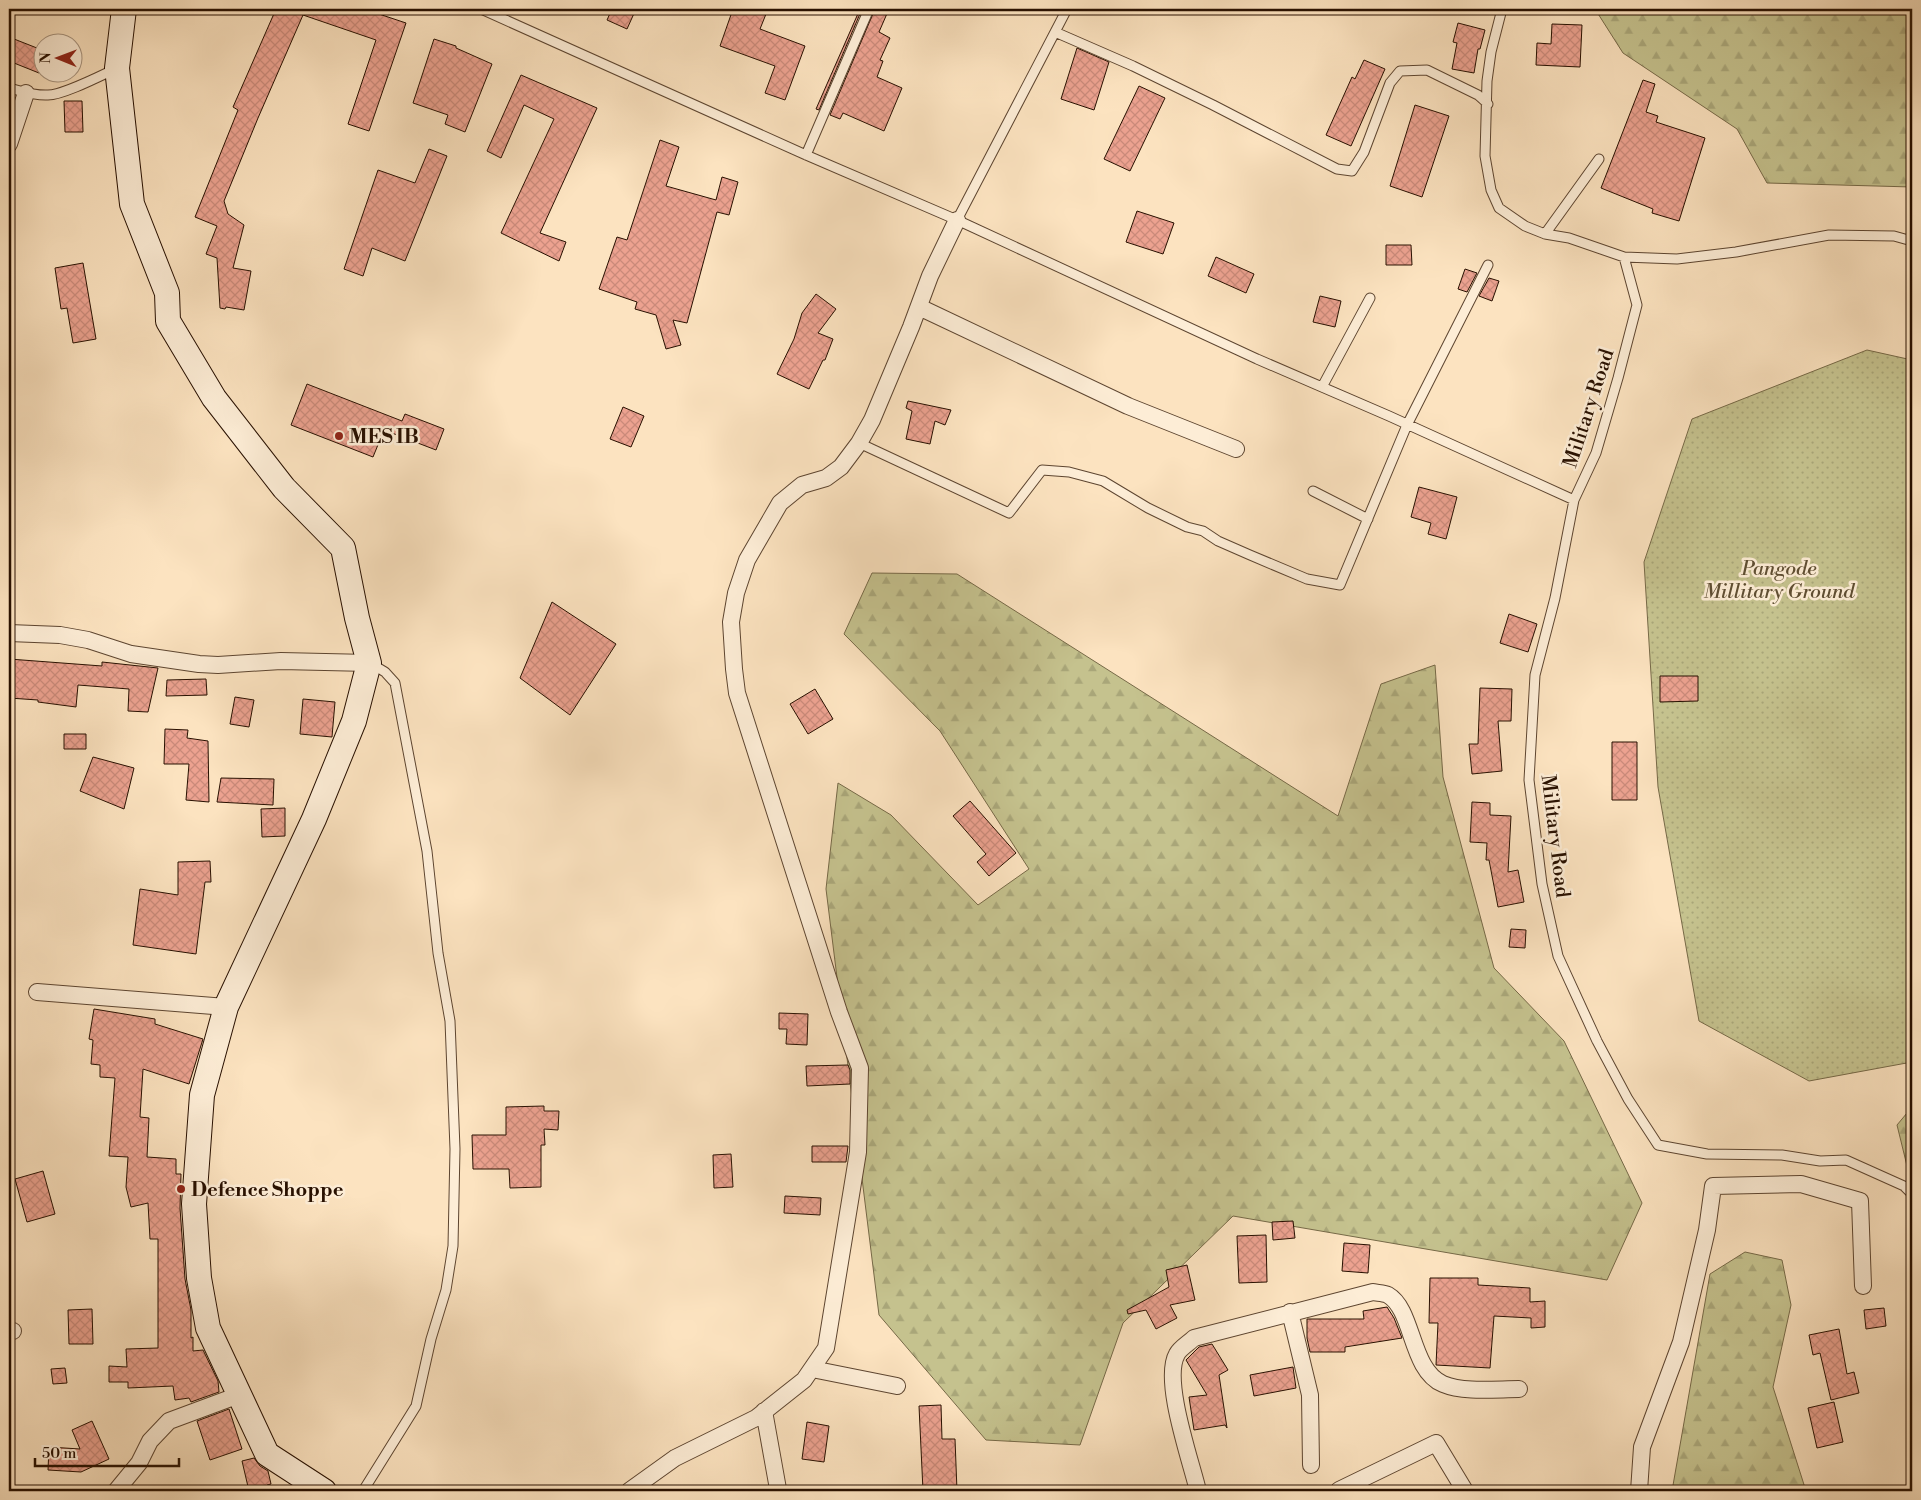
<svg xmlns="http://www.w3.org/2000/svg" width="1921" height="1500" font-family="'Libre Bodoni',serif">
<defs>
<pattern id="forest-firs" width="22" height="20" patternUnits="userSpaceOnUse" patternTransform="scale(1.25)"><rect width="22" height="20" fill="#c5c28e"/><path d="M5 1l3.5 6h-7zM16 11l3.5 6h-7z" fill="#a9a679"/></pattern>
<pattern id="park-dots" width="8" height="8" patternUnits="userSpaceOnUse" patternTransform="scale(1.25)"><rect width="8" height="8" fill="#c5c28e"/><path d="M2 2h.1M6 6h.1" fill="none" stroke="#a9a679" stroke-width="1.8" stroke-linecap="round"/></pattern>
<pattern id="building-cross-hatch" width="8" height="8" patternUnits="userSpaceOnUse" patternTransform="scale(1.25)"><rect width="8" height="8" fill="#eca290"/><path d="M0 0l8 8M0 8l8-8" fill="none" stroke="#ca8a7a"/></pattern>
</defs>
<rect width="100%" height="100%" fill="#fce3c0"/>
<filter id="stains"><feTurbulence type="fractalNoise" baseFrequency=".004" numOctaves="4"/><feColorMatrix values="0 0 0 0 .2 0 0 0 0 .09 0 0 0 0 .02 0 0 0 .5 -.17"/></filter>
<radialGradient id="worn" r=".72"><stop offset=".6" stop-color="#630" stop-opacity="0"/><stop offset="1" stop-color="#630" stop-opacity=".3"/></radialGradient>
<!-- forest -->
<path fill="url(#forest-firs)" stroke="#766947" d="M1595,9H1912V187L1767,183L1737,129L1623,53Z
M872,573L957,574L1338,816L1381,684L1435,665L1443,777L1494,968L1564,1041L1642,1203L1607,1280L1233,1216L1123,1323L1080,1445L986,1440L879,1315L826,889L838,783L891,815L978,905L1029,869L940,731L844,634Z
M1912,1107V1173L1908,1170L1897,1125Z
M1745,1252L1782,1260L1791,1305L1773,1387L1806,1491H1672L1710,1274Z"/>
<!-- park -->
<path fill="url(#park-dots)" stroke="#766947" d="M1867,350L1912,360V1062L1809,1081L1699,1021L1658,787L1644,562L1692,419Z"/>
<!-- building -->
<path fill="url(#building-cross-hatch)" stroke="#281000" d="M276,9H378L376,13L406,23L369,131L348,124L376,40L303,15L258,118L224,201L228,214L244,225L233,268L251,271L244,310L226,307L225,309L220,308L217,258L206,254L217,226L195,217L238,110L233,107Z
M612,9H636L627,29L607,20Z
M733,9H768L760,29L805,46L785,100L765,93L775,66L720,46Z
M860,9H862L819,110L816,109Z
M875,9H889L879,32L890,38L880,60L883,61L877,77L902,88L884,131L843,113L840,119L830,115Z
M1458,23L1485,30L1480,49H1478L1474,73L1452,69L1457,43L1453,42Z
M1552,24L1582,25L1580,67L1536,65L1537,43L1551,44Z
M9,37L42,50V64L39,73L9,61Z
M434,39L456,46V48L492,64L465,132L445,124L448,115L413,103Z
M1077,48L1109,62L1094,110L1061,99Z
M1364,60L1385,69L1351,146L1326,135L1352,77L1355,79Z
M521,75L597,108L540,233L566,242L559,261L501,233L554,119L524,105L501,158L487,151Z
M1643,80L1655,84L1646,112L1658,116L1656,122L1705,138L1679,221L1652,213L1653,209L1601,188Z
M1139,86L1165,98L1130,171L1104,159Z
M64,101H82L83,132H65Z
M1415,105L1449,116L1422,197L1390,186Z
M660,140L679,147L666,186L716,200L722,177L738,182L729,215L717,212L687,323L673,320L681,345L666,349L656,315L635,309L637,302L599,289L617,237L627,240Z
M429,149L447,156L405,261L372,248L363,276L344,269L378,170L415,183Z
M1137,211L1174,223L1163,254L1126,242Z
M1386,245H1411L1412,265H1386Z
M1216,257L1254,274L1246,293L1208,276Z
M83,263L96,339L73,343L67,308L61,309L55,268Z
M1465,269L1477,273L1467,292L1458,289Z
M1489,278L1499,281L1492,301L1479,296Z
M816,294L836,309L818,333L833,339L825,360H823L809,389L777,374L794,339L802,313Z
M1320,296L1341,301L1335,327L1313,322Z
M307,384L402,421L405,414L444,429L436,450L384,430L373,457L291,425Z
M908,401L951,410L945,425L935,421L930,444L906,439L912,411L906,408Z
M623,407L644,416L631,447L610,439Z
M1419,487L1457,497L1446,539L1428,534L1431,523L1411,517Z
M552,602L616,644L570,715L520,678Z
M1509,614L1537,624L1528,652L1500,643Z
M9,659L102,666V662L158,668L148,712L128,711L129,689L78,685L76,707L38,702V700L9,698Z
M1660,676H1698V701L1660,702Z
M206,679L207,695L166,696L167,680Z
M1480,688L1512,689L1511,721H1498L1502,771L1472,774L1469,744H1478Z
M815,689L833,719L808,734L790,704Z
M235,697L254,700L249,727L230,724Z
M303,699L335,702L332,737L300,734Z
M165,729L188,730L187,738L208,741L209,802L186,800L189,764H164Z
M64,734H86V749H64Z
M1612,742H1637V800H1612Z
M93,757L134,768L124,809L80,791Z
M221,778L274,779L273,805L217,802Z
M970,801L1016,853L989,876L977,862L986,854L953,816Z
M1472,802L1490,803V815L1511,816L1508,872L1518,870L1524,902L1498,907L1489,860H1486L1487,843L1470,842Z
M285,808V836L262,837L261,809Z
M210,861L211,882H205L196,954L133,945L140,889L178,895V862Z
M1511,929L1526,930L1525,948L1509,947Z
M94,1009L155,1019V1024L203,1039L189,1084L143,1069L140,1117L149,1118L147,1157L176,1159V1174H181L180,1208L185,1279L191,1310V1338L193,1337V1351L203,1350L218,1381L219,1392L191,1402L189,1398L175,1400L173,1386L128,1388V1382H109V1366L127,1367L126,1349L158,1348V1239H150L148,1203L131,1207L126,1187L128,1157L109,1156L115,1078L100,1077V1065L91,1064L93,1040L89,1039Z
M779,1013L808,1014L807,1045L786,1044L787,1029H779Z
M848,1065L850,1070V1084L807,1086L806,1066Z
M544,1106V1111H559L558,1130L544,1129L545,1145H541V1187L510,1188L509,1169H473L472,1135H506V1107Z
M812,1146H848L846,1162H812Z
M731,1154L733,1187L714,1188L713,1155Z
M43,1171L55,1214L27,1222L15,1179Z
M785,1196L821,1198L820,1215L784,1213Z
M1293,1221L1295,1238L1273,1240L1272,1222Z
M1266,1235L1267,1282L1239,1283L1237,1236Z
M1344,1243L1370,1245L1368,1273L1342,1271Z
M1187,1265L1195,1300L1170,1305L1177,1318L1156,1329L1146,1310L1128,1314L1127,1310L1169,1287L1166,1270Z
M1430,1278H1478V1285L1530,1288V1302L1545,1301V1327L1531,1328V1318L1494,1316L1490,1368L1436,1365L1438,1323H1429Z
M1387,1307L1394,1318L1402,1338L1345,1347V1352H1310L1307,1338V1319H1364L1363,1311Z
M1884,1308L1886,1326L1866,1329L1864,1310Z
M92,1309L93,1344H69L68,1310Z
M1839,1329L1847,1374L1854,1372L1859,1393L1831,1400L1820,1353L1813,1355L1809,1335Z
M1212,1344L1228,1370L1219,1375L1227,1428L1225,1425L1194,1430L1189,1397L1207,1395L1186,1360L1199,1347Z
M1293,1367L1296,1388L1254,1396L1250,1375Z
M65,1368L67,1383L53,1384L51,1369Z
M1834,1402L1843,1442L1817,1448L1808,1408Z
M941,1405L942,1439H955L957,1491H923L919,1406Z
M229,1409L242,1449L210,1460L197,1421Z
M92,1421L109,1459L81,1472L48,1470L49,1447L80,1449L72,1430Z
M807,1422L829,1426L824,1462L802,1459Z
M254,1458L260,1466L268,1471L271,1484L267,1485L268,1491H249L242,1461Z"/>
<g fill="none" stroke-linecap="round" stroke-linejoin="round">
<defs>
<path id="service" d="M481,9L806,155L957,220L1257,359L1389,416L1574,500
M1502,9L1491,52L1487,81L1485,156L1491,190L1499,208L1525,226L1545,234L1569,238L1624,257L1677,259L1736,252L1829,235L1894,236L1912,241
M1055,32L1133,66L1213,105L1337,169L1352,171L1364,152L1390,83L1400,71L1427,70L1478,95L1488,104
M9,88C21,91 35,96 48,95C63,95 100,76 115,69
M806,155L869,9
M957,220L1067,9
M1545,234L1599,159
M1624,257L1637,305L1618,378L1596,453L1574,500L1555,598L1535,675L1529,780L1542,884L1558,956L1597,1041L1628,1099L1658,1145L1707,1154L1782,1155L1820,1161L1846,1160L1904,1186L1912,1194
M1322,387L1370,298
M859,443L1009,513L1042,470L1069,472L1103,481L1148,508L1187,527L1203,531L1218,541L1250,555L1307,579L1340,585L1407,425L1488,265
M1313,491L1368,519
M363,1491L416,1406L431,1339L446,1290L453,1246L455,1149L450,1021L438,953L427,851L395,683L385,672L370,663"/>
<path id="minor" d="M9,144L26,93
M919,307L1128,406L1236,449
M9,633L60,635L88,640L131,654L199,664L218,665L281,661L369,663
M37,992L226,1007
M1290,1312L1310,1395L1311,1465
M9,1331H13
M812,1369L897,1386
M764,1411L778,1489
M1339,1490L1436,1443L1465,1491
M116,1491L139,1463L150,1441L169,1421L239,1395
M629,1491L675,1458L756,1418L804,1380L826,1348L858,1152L860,1068L839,1012L737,693L734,669L731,622L736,593L747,560L780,503L802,485L826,478L841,467L859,443L872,420L911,327L930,276L957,220
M1198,1491C1191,1461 1162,1380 1177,1354C1180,1348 1189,1343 1194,1338L1373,1292C1377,1293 1384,1293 1388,1295C1414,1310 1410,1370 1443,1384C1464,1393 1497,1389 1519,1389
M1639,1491L1642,1447L1681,1342L1707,1230L1713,1186L1801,1184L1860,1201L1863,1286"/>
<path id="secondary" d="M124,9L117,68L132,204L167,293L168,321L214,398L284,488L343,548L357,618L369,663L354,721L314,819L226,1007L202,1095L194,1204L199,1278L208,1328L267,1454L324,1491"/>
</defs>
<!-- service casing -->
<use href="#service" stroke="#5d4530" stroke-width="11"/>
<!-- minor casing -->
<use href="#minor" stroke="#5d4530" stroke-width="18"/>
<!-- secondary casing -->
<use href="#secondary" stroke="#281000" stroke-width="26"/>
<!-- service -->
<use href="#service" stroke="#fdedd6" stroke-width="9"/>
<!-- minor -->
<use href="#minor" stroke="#fdedd6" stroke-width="16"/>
<!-- secondary -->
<use href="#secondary" stroke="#fdedd6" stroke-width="24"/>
</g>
<!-- markers -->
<g fill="#8f2418" stroke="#fdedd6" stroke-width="2">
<circle cx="339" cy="436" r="5"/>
<circle cx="181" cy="1189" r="5"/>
</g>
<g text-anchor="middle" stroke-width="5" stroke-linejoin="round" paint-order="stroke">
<!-- street labels -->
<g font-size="20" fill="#281000" stroke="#fdedd6">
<text transform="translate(1588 408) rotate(-72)" y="7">Military Road</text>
<text transform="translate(1556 836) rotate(83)" y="7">Military Road</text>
</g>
<!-- poi labels -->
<g font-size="20" font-weight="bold" fill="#281000" stroke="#fdedd6" text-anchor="start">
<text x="349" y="443">MES IB</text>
<text x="191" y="1196">Defence Shoppe</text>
</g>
<!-- park labels -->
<g font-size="20" font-style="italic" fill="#5f4e32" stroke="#fdedd6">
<text x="1779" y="575">Pangode<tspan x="1779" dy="23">Millitary Ground</tspan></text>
</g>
</g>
<!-- margin -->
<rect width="1921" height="1500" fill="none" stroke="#fce3c0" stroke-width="30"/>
<rect x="10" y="10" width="1901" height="1480" fill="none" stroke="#281000" stroke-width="2.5"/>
<rect x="15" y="15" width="1891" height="1470" fill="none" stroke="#281000"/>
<!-- north arrow -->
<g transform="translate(58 58) rotate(271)"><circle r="24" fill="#fdedd6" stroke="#a89580"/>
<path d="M0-4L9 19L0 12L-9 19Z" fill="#8f2418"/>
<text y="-8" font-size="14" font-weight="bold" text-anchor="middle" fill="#281000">N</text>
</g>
<!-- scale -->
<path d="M35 1458v8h144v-8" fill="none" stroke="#281000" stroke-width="2.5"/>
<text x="42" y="1458" font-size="15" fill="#281000" stroke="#fdedd6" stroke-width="4" paint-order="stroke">50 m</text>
<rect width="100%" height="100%" filter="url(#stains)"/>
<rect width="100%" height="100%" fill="url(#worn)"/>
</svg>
